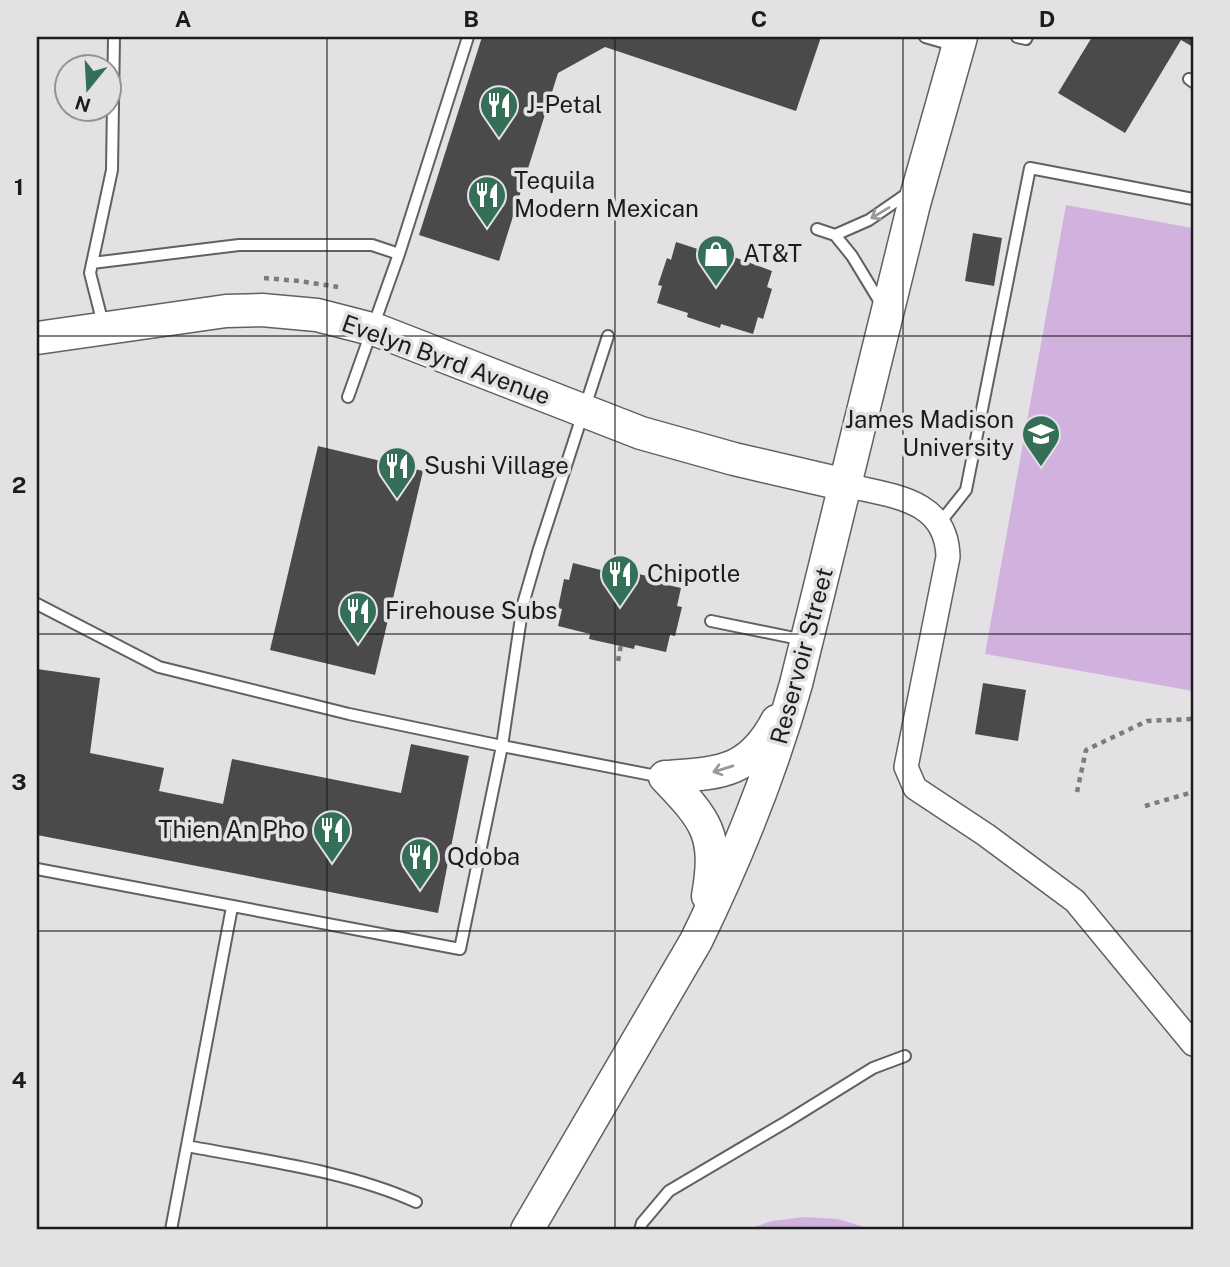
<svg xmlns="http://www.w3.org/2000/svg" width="1230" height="1267" font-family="'Public Sans',sans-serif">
<rect width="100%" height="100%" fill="#e3e1e4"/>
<!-- grass -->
<path fill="#d1b2de" d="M1066,205L1193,228V691L985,654Z
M805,1217L838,1219L874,1230H745L772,1221Z"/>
<!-- building -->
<path fill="#4a494b" d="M482,37H821L796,111L605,47L558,73L499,261L419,235Z
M1092,37H1193V47L1181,40L1125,133L1058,93Z
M973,233L1002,238L994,286L965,281Z
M676,242L707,252L709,248L772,271L767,287L772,289L763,319L758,317L753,334L721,324L720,328L687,317L688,313L657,303L662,286L658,285L667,258L671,260Z
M318,446L423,471L375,675L270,650Z
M573,563L605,571L606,566L651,577L650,581L681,588L677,606L682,607L675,636L670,635L666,652L635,645L634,649L589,639L590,634L558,626L562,609L558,608L564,579L569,580Z
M37,669L100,678L90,753L164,768L159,791L223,804L232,759L401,793L411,744L469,756L438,913L37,835Z
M983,683L1026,690L1018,741L975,734Z"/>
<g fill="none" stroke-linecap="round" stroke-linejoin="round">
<defs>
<path id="lane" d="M925,37L956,46
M1017,37L1026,39L1027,37
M1189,79L1193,82
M817,229L835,235L852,256L883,307
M835,235L869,220L908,193
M92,263L239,245H372L399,254
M103,324L90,273L112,170L114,37
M348,397L399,254L468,37
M939,524L966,490L1030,168L1193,199
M37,604L159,667L349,714L502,746L523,604L539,549L608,336
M711,621L804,640
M37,869L460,949L502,746L662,777
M187,1146C260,1160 348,1171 416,1202
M171,1230L232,907
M640,1230L642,1223L669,1191L786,1122L873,1068L905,1056"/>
<path id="street" d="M846,485C890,496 947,498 948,557L906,767L915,788L986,835L1075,901L1193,1044"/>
<path id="secondary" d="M37,338L226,311L262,310L317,315L379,331L641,433L734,459L846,485
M665,777C719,773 749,774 777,721
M665,777C706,820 719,834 708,896
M527,1230L696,941C737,857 771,773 796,684L914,204L961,37"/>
</defs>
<!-- lane casing -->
<use href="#lane" stroke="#616062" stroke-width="14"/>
<!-- street casing -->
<use href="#street" stroke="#616062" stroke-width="26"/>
<!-- secondary casing -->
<use href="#secondary" stroke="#616062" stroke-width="35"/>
<!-- path -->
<path stroke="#7c7b7d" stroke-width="4.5" stroke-dasharray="5 5" stroke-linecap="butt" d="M264,278L299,281L338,287
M618,661L621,645
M1077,792L1086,750L1147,721L1193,719
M1145,806L1193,792"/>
<!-- lane -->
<use href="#lane" stroke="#fff" stroke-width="10"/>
<!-- street -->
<use href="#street" stroke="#fff" stroke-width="23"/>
<!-- secondary -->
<use href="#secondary" stroke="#fff" stroke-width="32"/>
</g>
<!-- one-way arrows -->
<defs><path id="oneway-shaft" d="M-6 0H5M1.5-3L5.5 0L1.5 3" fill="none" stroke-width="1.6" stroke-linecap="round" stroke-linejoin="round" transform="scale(1.75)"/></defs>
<g stroke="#999">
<use href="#oneway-shaft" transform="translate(880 213) rotate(149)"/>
<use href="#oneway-shaft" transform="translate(723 769) rotate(163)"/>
</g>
<!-- grid -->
<path fill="none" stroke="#1d1c1d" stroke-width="2" stroke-opacity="0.55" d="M327,37V1230M615,37V1230M903,37V1230M37,336H1193M37,634H1193M37,931H1193"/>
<!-- icons -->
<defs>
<symbol id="restaurant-pin" viewBox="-11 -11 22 30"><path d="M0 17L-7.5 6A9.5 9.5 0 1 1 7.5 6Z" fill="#356f58" stroke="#e3e1e4"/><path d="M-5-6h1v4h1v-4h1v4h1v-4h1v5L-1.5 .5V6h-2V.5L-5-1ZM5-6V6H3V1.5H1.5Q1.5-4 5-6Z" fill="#fff"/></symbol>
<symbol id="shop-pin" viewBox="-11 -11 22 30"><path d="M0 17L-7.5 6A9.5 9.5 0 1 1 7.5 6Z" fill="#356f58" stroke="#e3e1e4"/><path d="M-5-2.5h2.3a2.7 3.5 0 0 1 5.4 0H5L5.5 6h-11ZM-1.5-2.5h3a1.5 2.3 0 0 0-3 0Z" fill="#fff"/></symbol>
<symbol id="university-pin" viewBox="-11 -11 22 30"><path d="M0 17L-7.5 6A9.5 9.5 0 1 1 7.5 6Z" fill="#356f58" stroke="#e3e1e4"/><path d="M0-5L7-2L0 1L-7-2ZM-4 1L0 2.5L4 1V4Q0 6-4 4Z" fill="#fff"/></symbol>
</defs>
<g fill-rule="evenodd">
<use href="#restaurant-pin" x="477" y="83" width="44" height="60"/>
<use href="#restaurant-pin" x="465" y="173" width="44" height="60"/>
<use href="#shop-pin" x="694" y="232" width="44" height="60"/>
<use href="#university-pin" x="1019" y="412" width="44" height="60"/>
<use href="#restaurant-pin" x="375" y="444" width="44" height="60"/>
<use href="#restaurant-pin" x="598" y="552" width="44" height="60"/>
<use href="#restaurant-pin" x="336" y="589" width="44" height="60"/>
<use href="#restaurant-pin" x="310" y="808" width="44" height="60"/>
<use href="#restaurant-pin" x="398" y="835" width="44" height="60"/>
</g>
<g text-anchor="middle" stroke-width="7" stroke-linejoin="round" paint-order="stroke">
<!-- poi labels -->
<g font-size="24" fill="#1d1c1d" stroke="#e3e1e4" text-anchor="start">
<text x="526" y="113">J-Petal</text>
<text x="514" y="189">Tequila<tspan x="514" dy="28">Modern Mexican</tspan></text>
<text x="743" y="262">AT&amp;T</text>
<text x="1014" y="428" text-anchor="end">James Madison<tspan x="1014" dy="28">University</tspan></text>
<text x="424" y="474">Sushi Village</text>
<text x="647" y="582">Chipotle</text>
<text x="385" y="619">Firehouse Subs</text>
<text x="305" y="838" text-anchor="end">Thien An Pho</text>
<text x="447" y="865">Qdoba</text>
</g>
<!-- street labels -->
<g font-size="24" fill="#1d1c1d" stroke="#e3e1e4">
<text transform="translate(446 360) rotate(20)" y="8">Evelyn Byrd Avenue</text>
<text transform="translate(802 656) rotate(-75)" y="8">Reservoir Street</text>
</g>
</g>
<!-- border -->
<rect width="1230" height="1267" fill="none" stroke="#e3e1e4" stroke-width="77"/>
<!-- north arrow -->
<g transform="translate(88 88) rotate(198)"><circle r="33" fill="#e3e1e4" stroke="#949294" stroke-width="2"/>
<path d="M0-5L12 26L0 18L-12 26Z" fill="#356f58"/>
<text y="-10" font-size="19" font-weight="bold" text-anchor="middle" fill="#1d1c1d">N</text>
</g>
<rect x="38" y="38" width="1154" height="1190" fill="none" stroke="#1d1c1d" stroke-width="2.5"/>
<g font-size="23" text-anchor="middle" font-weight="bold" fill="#1d1c1d">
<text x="183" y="27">A</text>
<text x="471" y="27">B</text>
<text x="759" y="27">C</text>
<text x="1047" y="27">D</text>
<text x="19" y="195">1</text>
<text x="19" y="493">2</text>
<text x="19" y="790">3</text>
<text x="19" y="1088">4</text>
</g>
</svg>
